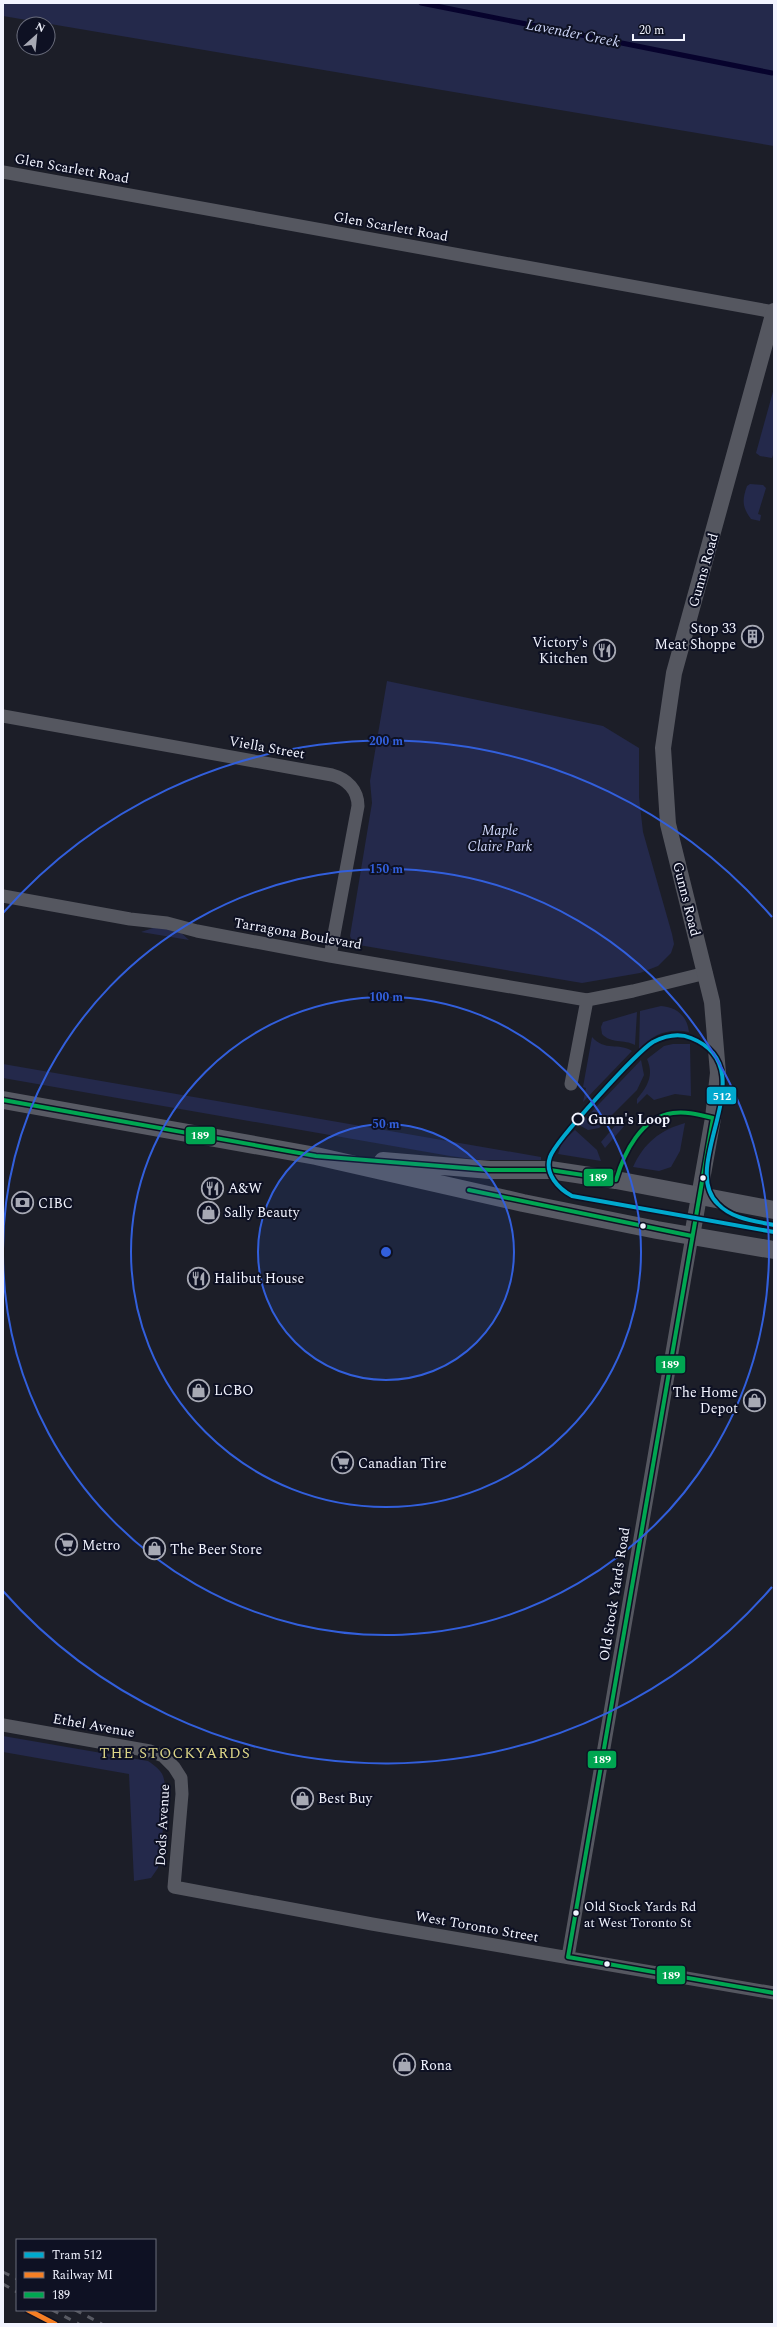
<svg xmlns="http://www.w3.org/2000/svg" width="777" height="2327" font-family="Spectral,serif">
<rect width="100%" height="100%" fill="#1c1e28"/>
<!-- green -->
<path fill="#24294b" d="M3,3H774V146L3,16Z
M774,388V452L772,458L760,456L756,453Z
M750,484L763,485L766,488L758,514L761,515L760,521L751,519C742,507 742,500 747,486Z
M387,681L603,726L639,748V797L643,832L672,934L674,944L671,953L658,966L640,973L582,983L353,944L350,936L372,803L370,781Z
M156,927L179,931L189,940L141,932Z
M661,1006C677,1007 687,1016 689,1032C669,1028 653,1034 639,1049L640,1011Z
M637,1012L635,1045C624,1039 611,1044 602,1034L601,1027L603,1022Z
M592,1037C605,1052 619,1042 632,1051L583,1102L586,1088L583,1087Z
M673,1044H690L691,1096L675,1094L654,1100L647,1094L637,1104V1099C648,1086 654,1075 647,1059L664,1046Z
M641,1060L644,1075L637,1090L599,1128L588,1130L579,1125Z
M3,1064L541,1157V1160H480L450,1156L3,1078Z
M620,1120L625,1125L605,1148L601,1142Z
M685,1123L680,1151L671,1167L659,1171L633,1167C644,1143 660,1130 685,1123Z
M575,1130L597,1150L601,1161L558,1154L562,1142Z
M3,1736L148,1761C154,1765 161,1770 163,1776C170,1795 160,1847 158,1868L151,1878L134,1881L129,1774L3,1752Z"/>
<g fill="none" stroke-linecap="round" stroke-linejoin="round">
<!-- stream -->
<path stroke="#07032d" stroke-width="5" d="M421,3L772,73"/>
<!-- minor -->
<path stroke="#555760" stroke-width="13" d="M3,172L774,312
M3,716L332,775C347,779 358,790 358,806L330,956
M3,896L130,919L167,923L197,931L330,956L587,1000L633,991L706,973
M571,1084L587,1000
M3,1725L150,1751L163,1756L174,1767L181,1778L182,1794L174,1887L372,1924L774,1993
M568,1957L692,1236"/>
<!-- tertiary -->
<path stroke="#555760" stroke-width="16" d="M692,1236L713,1118L718,1073L712,1002L668,824L663,748L674,673L774,311"/>
<!-- secondary -->
<path stroke="#585a64" stroke-width="18" d="M3,1100L316,1156L523,1203L657,1230L774,1250
M383,1161L490,1170H550L616,1180L774,1210"/>
<!-- rail -->
<path stroke="#585a63" stroke-width="3" stroke-dasharray="7 7" stroke-linecap="butt" d="M3,2272L17,2279
M3,2284L17,2292
M52,2310L79,2324
M75,2310L102,2324"/>
<defs>
<path id="bus-1" d="M3,1100L316,1156L490,1170H550L616,1180C624,1153 641,1117 673,1113C687,1111 700,1115 713,1118L568,1957
M469,1190L692,1236
M568,1957L774,1993"/>
</defs>
<!-- bus-1 casing -->
<use href="#bus-1" stroke="#0e1123" stroke-width="7"/>
<!-- bus-1 -->
<use href="#bus-1" stroke="#00a651" stroke-width="4"/>
<defs>
<path id="rail-1" d="M28,2310L55,2324"/>
</defs>
<!-- rail-1 casing -->
<use href="#rail-1" stroke="#0e1123" stroke-width="8"/>
<!-- rail-1 -->
<use href="#rail-1" stroke="#f57f25" stroke-width="5"/>
<defs>
<path id="tram-1" d="M774,1225C755,1221 732,1219 718,1204C677,1165 767,1068 691,1038C679,1033 665,1036 653,1042C637,1052 556,1140 550,1157C544,1174 559,1189 572,1196L774,1232"/>
</defs>
<!-- tram-1 casing -->
<use href="#tram-1" stroke="#0e1123" stroke-width="7"/>
<!-- tram-1 -->
<use href="#tram-1" stroke="#00a9ce" stroke-width="4"/>
</g>
<!-- distance rings -->
<circle cx="386" cy="1252" r="128" fill="#325fdc" fill-opacity=".12"/>
<g fill="none" stroke="#325fdc" stroke-width="2">
<circle cx="386" cy="1252" r="128"/>
<circle cx="386" cy="1252" r="255"/>
<path d="M3 1249A383 383 0 1 1 3 1255"/>
<path d="M772 1587A511 511 0 0 1 3 1591M3 913A511 511 0 0 1 772 917"/>
</g>
<!-- icons -->
<defs>
<symbol id="building-ring" viewBox="-11 -11 22 22"><circle r="9.5" fill="#0e1123" stroke="#a7a9b4" stroke-width="1.5"/><path d="M-4-6H4V6H1V3H-1V6H-4ZM-2.5-4.3h1.7v1.8h-1.7ZM.8-4.3h1.7v1.8H.8ZM-2.5-1h1.7V.8h-1.7ZM.8-1h1.7V.8H.8Z" fill="#a7a9b4"/></symbol>
<symbol id="restaurant-ring" viewBox="-11 -11 22 22"><circle r="9.5" fill="#0e1123" stroke="#a7a9b4" stroke-width="1.5"/><path d="M-5-6h1v4h1v-4h1v4h1v-4h1v5L-1.5 .5V6h-2V.5L-5-1ZM5-6V6H3V1.5H1.5Q1.5-4 5-6Z" fill="#a7a9b4"/></symbol>
<symbol id="bank-ring" viewBox="-11 -11 22 22"><circle r="9.5" fill="#0e1123" stroke="#a7a9b4" stroke-width="1.5"/><path d="M-6-4H6V4H-6ZM0-2.3a2.3 2.3 0 1 0 0 4.6a2.3 2.3 0 1 0 0-4.6Z" fill="#a7a9b4"/></symbol>
<symbol id="shop-ring" viewBox="-11 -11 22 22"><circle r="9.5" fill="#0e1123" stroke="#a7a9b4" stroke-width="1.5"/><path d="M-5-2.5h2.3a2.7 3.5 0 0 1 5.4 0H5L5.5 6h-11ZM-1.5-2.5h3a1.5 2.3 0 0 0-3 0Z" fill="#a7a9b4"/></symbol>
<symbol id="supermarket-ring" viewBox="-11 -11 22 22"><circle r="9.5" fill="#0e1123" stroke="#a7a9b4" stroke-width="1.5"/><path d="M-6-5.5h2.5l.6 2H6L4.5 2H-2.5L-4.4-4H-6ZM-1.5 3.2a1.3 1.3 0 1 0 .1 0ZM3 3.2a1.3 1.3 0 1 0 .1 0Z" fill="#a7a9b4"/></symbol>
</defs>
<g fill-rule="evenodd">
<use href="#building-ring" x="740" y="624" width="25" height="25"/>
<use href="#restaurant-ring" x="592" y="638" width="25" height="25"/>
<use href="#restaurant-ring" x="200" y="1176" width="25" height="25"/>
<use href="#bank-ring" x="10" y="1190" width="25" height="25"/>
<use href="#shop-ring" x="196" y="1200" width="25" height="25"/>
<use href="#restaurant-ring" x="186" y="1266" width="25" height="25"/>
<use href="#shop-ring" x="186" y="1378" width="25" height="25"/>
<use href="#shop-ring" x="742" y="1388" width="25" height="25"/>
<use href="#supermarket-ring" x="330" y="1450" width="25" height="25"/>
<use href="#supermarket-ring" x="54" y="1532" width="25" height="25"/>
<use href="#shop-ring" x="142" y="1536" width="25" height="25"/>
<use href="#shop-ring" x="290" y="1786" width="25" height="25"/>
<use href="#shop-ring" x="392" y="2052" width="25" height="25"/>
</g>
<!-- markers -->
<circle fill="#0e1123" stroke="#f2f4ff" stroke-width="2" cx="578" cy="1119" r="5.5"/>
<g fill="#f2f4ff" stroke="#0e1123" stroke-width="1.5">
<circle cx="703" cy="1178" r="3.5"/>
<circle cx="643" cy="1226" r="3.5"/>
<circle cx="576" cy="1913" r="3.5"/>
<circle cx="607" cy="1964" r="3.5"/>
</g>
<g text-anchor="middle" stroke-width="4" stroke-linejoin="round" paint-order="stroke">
<!-- bus labels -->
<g font-size="13" fill="#f2f4ff" stroke="#0e1123" text-anchor="start">
<text x="584" y="1911">Old Stock Yards Rd<tspan x="584" dy="16">at West Toronto St</tspan></text>
</g>
<!-- street labels -->
<g font-size="14" fill="#f2f4ff" stroke="#0e1123">
<text transform="translate(72 168) rotate(10)" y="5">Glen Scarlett Road</text>
<text transform="translate(391 226) rotate(10)" y="5">Glen Scarlett Road</text>
<text transform="translate(703 570) rotate(-74)" y="5">Gunns Road</text>
<text transform="translate(267 747) rotate(10)" y="5">Viella Street</text>
<text transform="translate(687 899) rotate(76)" y="5">Gunns Road</text>
<text transform="translate(298 933) rotate(10)" y="5">Tarragona Boulevard</text>
<text transform="translate(614 1594) rotate(-81)" y="5">Old Stock Yards Road</text>
<text transform="translate(94 1725) rotate(10)" y="5">Ethel Avenue</text>
<text transform="translate(162 1825) rotate(-87)" y="5">Dods Avenue</text>
<text transform="translate(477 1926) rotate(10)" y="5">West Toronto Street</text>
</g>
<!-- poi labels -->
<g font-size="14" fill="#f2f4ff" stroke="#0e1123" text-anchor="start">
<text x="736" y="633" text-anchor="end">Stop 33<tspan x="736" dy="16">Meat Shoppe</tspan></text>
<text x="588" y="647" text-anchor="end">Victory's<tspan x="588" dy="16">Kitchen</tspan></text>
<text x="228" y="1193">A&amp;W</text>
<text x="38" y="1208">CIBC</text>
<text x="224" y="1217">Sally Beauty</text>
<text x="214" y="1283">Halibut House</text>
<text x="214" y="1395">LCBO</text>
<text x="738" y="1397" text-anchor="end">The Home<tspan x="738" dy="16">Depot</tspan></text>
<text x="358" y="1468">Canadian Tire</text>
<text x="82" y="1550">Metro</text>
<text x="170" y="1554">The Beer Store</text>
<text x="318" y="1803">Best Buy</text>
<text x="420" y="2070">Rona</text>
</g>
<!-- park labels -->
<g font-size="14" font-style="italic" fill="#d0d8fb" stroke="#0e1123">
<text x="500" y="835">Maple<tspan x="500" dy="16">Claire Park</tspan></text>
</g>
<!-- stop labels -->
<g font-size="14" font-weight="bold" fill="#f2f4ff" stroke="#0e1123" text-anchor="start">
<text x="588" y="1124">Gunn's Loop</text>
</g>
<!-- water labels -->
<g font-size="15" font-style="italic" fill="#ccd4f6" stroke="#0e1123">
<text transform="translate(573 33) rotate(11)" y="5">Lavender Creek</text>
</g>
<!-- neighbourhood labels -->
<g font-size="15" letter-spacing="1" fill="#dcd587" stroke="#0e1123">
<text x="175" y="1758">THE STOCKYARDS</text>
</g>
</g>
<circle cx="386" cy="1252" r="6" fill="#325fdc" stroke="#0e1123" stroke-width="2"/>
<g font-size="12" text-anchor="middle" font-weight="bold" fill="#325fdc" stroke="#0e1123" stroke-width="4" stroke-linejoin="round" paint-order="stroke">
<text x="386" y="745">200 m</text>
<text x="386" y="873">150 m</text>
<text x="386" y="1001">100 m</text>
<text x="386" y="1128">50 m</text>
</g>
<g stroke="#0e1123" stroke-width="1.5">
<rect x="706" y="1086" width="31" height="19" rx="4" fill="#00a9ce"/>
<rect x="185" y="1126" width="31" height="19" rx="4" fill="#00a651"/>
<rect x="583" y="1168" width="31" height="19" rx="4" fill="#00a651"/>
<rect x="655" y="1355" width="31" height="19" rx="4" fill="#00a651"/>
<rect x="587" y="1750" width="30" height="19" rx="4" fill="#00a651"/>
<rect x="656" y="1965" width="30" height="20" rx="4" fill="#00a651"/>
</g>
<g font-size="11" text-anchor="middle" font-weight="bold" fill="#fff">
<text x="722" y="1100">512</text>
<text x="200" y="1139">189</text>
<text x="598" y="1181">189</text>
<text x="670" y="1368">189</text>
<text x="602" y="1763">189</text>
<text x="671" y="1979">189</text>
</g>
<!-- border -->
<rect width="777" height="2327" fill="none" stroke="#f2f4ff" stroke-width="8"/>
<!-- legend -->
<rect x="16" y="2239" width="140" height="72" fill="#0e1123" stroke="#696c7b"/>
<rect x="24" y="2252" width="20" height="6" fill="#00a9ce" stroke="#696c7b"/>
<text x="52" y="2259" font-size="12" fill="#f2f4ff">Tram 512</text>
<rect x="24" y="2272" width="20" height="6" fill="#f57f25" stroke="#696c7b"/>
<text x="52" y="2279" font-size="12" fill="#f2f4ff">Railway MI</text>
<rect x="24" y="2292" width="20" height="6" fill="#00a651" stroke="#696c7b"/>
<text x="52" y="2299" font-size="12" fill="#f2f4ff">189</text>
<!-- north arrow -->
<g transform="translate(36 36) rotate(27)"><circle r="19" fill="#0e1123" stroke="#696c7b"/>
<path d="M0-3L7 15L0 10L-7 15Z" fill="#a7a9b4"/>
<text y="-6" font-size="11" font-weight="bold" text-anchor="middle" fill="#f2f4ff">N</text>
</g>
<!-- scale -->
<path d="M633 34v6h51v-6" fill="none" stroke="#f2f4ff" stroke-width="2"/>
<text x="639" y="34" font-size="12" fill="#f2f4ff" stroke="#0e1123" stroke-width="3" paint-order="stroke">20 m</text>
</svg>
